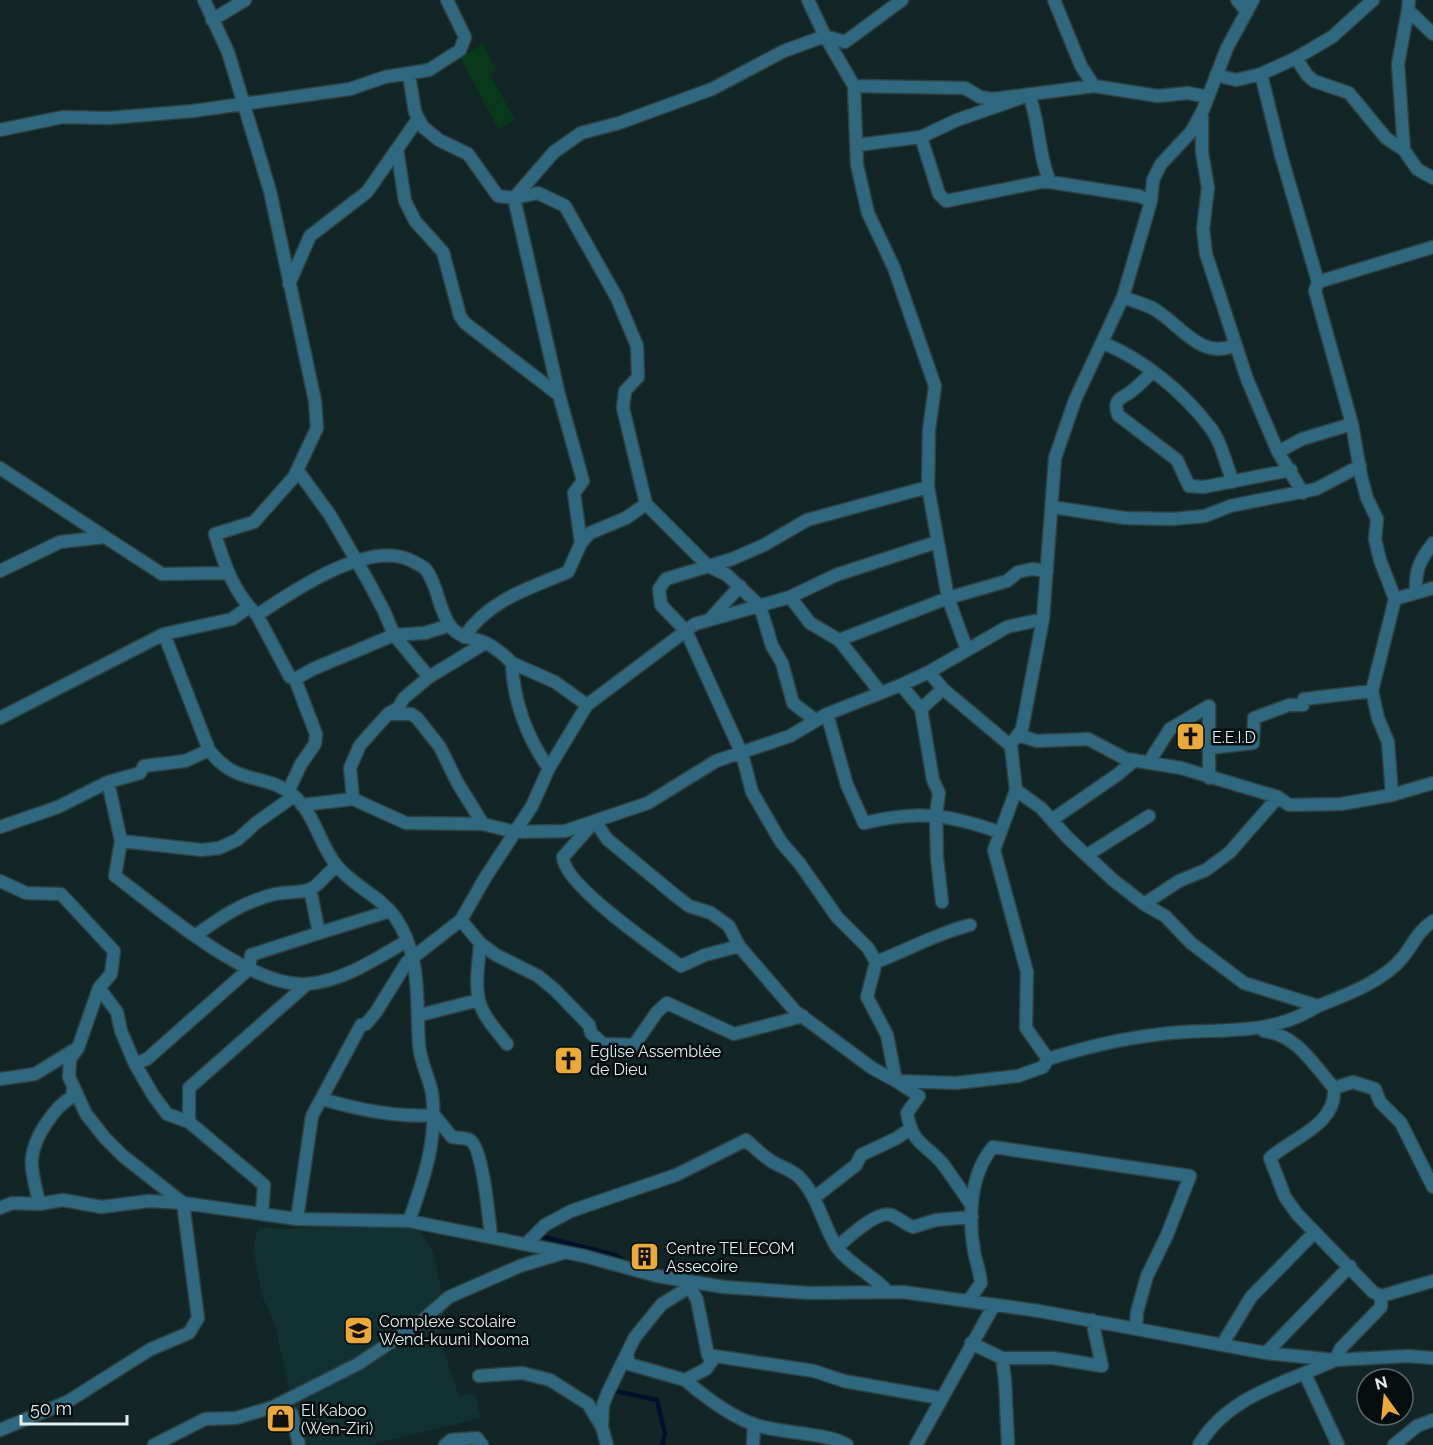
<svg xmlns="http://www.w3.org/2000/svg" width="1433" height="1445" font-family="Raleway,sans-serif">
<rect width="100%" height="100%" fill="#122627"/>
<!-- built -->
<path fill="#123133" d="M395,1222L418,1227L433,1252L445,1305L439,1337L459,1396L475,1393L481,1418L369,1445H301L275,1324L262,1296L253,1250L258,1228L291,1229Z"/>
<!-- green -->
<path fill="#09391b" d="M483,44L496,70L490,74L515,120L498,129L460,57Z"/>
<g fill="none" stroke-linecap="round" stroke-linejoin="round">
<!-- stream -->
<path stroke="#00122b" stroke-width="4.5" d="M540,1236L615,1255L629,1264
M611,1390L657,1400L665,1434L662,1445"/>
<defs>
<path id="street" d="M204,0L228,52L270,191L315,401L317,428L294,477L254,522L215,534C224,564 234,593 257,615L290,677L295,679L316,734L315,744L301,764L288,792
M808,0L825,36L854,86L857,165L868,213L894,268L935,386L929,430L928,487L948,598L1007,581L1018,572L1032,569L1047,571
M1054,0L1081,66L1094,86
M1237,0L1247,12
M1253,0L1227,48L1203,110L1191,132L1161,164L1153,180L1151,201L1123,297L1075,400L1055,458L1043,619L1007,627L929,672L943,689L1011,746L1016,790L1041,808L1068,838L1113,880L1144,904L1165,916L1191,943L1244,983L1318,1006C1346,995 1384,981 1403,957C1414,943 1418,931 1433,921
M1409,0L1408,10L1433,34
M212,20L245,0
M1296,58L1307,75L1314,81L1349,93L1386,138L1404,150L1417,169L1433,178
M1261,74L1281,155L1318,282L1315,291L1352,424L1361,476L1367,498L1377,519L1375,539L1380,560L1395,599L1372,691L1378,718L1388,742L1392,795
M409,75L415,112L423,127L439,140L468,154L498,196L514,198L554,152L581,133L619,123L712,89L784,51L825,36L845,42L902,0
M1216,75L1236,80L1261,74L1296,58L1332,37L1373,0
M854,86L965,88L980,97L992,99L1094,86L1158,96L1188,93L1208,97
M1202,117V152L1208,188L1203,229L1206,254L1247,379L1278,452L1303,493
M0,130L63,117L109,118L193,111L350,89L385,77L429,70L460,50L465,37L447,0
M921,137L939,194L946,201L1041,182H1050
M857,145L921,137L957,120L1029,95C1040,123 1038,155 1050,182L1139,196L1151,201
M397,149L405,201L415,221L443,252L460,316L465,323L559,395
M1404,150L1398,64L1408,10
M1318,282L1433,247
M289,284L310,236L367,192L418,119
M1123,297C1133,301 1145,304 1154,309C1180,324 1201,361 1235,345
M1103,343C1143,359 1183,392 1209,426C1221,440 1226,465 1233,482
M1152,373C1145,378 1140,385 1133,390C1123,399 1112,397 1118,415L1177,460L1189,486L1204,487L1291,470
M1278,452L1302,439L1352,424
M0,468L105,537
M298,471L330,515L367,579L384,611L394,635L429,677
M928,487L807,520L764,545L732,559L666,579L659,589L661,605L686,631L742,754L752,792L781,842L800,864L837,917L868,948L876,962L867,997L887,1035L896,1081L919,1096L907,1113C913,1146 924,1142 942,1163C952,1176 961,1190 970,1203
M1052,507L1125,518L1172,519L1205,516L1230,506L1316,489L1360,466
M581,543L574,493L583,481L559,395L514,198L538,193L565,206L617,298L637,346L638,377L625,391L623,408L646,504L708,566L727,575L760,606L772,646L782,663L793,703L815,720
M0,571L60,542L105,537L162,574L227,573
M1416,591C1415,570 1420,560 1433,543
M790,597L810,623L839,640L881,693
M1395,599L1433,588
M257,615C292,592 369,538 412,561C417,564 424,566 427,571C438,587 439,610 450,626C460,639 473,637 486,643C496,648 504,655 512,663C513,699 527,739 549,768
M711,618L740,586
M464,637C489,600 527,589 568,572L581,543L590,533L626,518L646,504
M839,640L948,598L967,650
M512,663L555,682L587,705
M295,679L313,669L394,635L425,633L450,625
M901,685L921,709L933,780L939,793L936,815L937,858L942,902
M921,709L943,689
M389,714H411L417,718L440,747L457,782L483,824
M827,714L847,785L864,823C917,810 948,814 999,832
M0,718L164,634
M1018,735L1037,741L1088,739L1126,759L1181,768L1278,797L1289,805L1341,804L1392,795L1433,783
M1015,739L1022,729L1043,619
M1209,748L1253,743L1254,718L1289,705H1303L1304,699L1372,691
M209,750L164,634L232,619L249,607
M1149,762L1170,729L1209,706V778
M108,782L121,841L115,876C160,909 250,988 307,984C344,981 375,959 407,941
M1016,790L994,850L1027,972L1026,1028L1048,1059
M353,799L350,768L360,745L388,714L398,708L404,698L429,677L485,643
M302,805L353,799L406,823L483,824L515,832L565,831L648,803L716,761L790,736L827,714L901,685L929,672
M1053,819L1117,775L1135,760
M0,827L58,807L108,782L140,773L144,766L185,761L209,750C238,788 265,771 294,796C315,814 320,846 337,866C353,886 380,896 395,917C422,956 416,1000 419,1045C420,1061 429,1077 432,1093C438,1139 424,1179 409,1221
M121,841L202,850L219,848L237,840L256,823L294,796
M1087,855L1149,816
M0,881L26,893L61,894L114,951L111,974L99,988L78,1048L70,1059L69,1077L86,1114L105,1138L123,1156L183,1203L198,1318L189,1333L151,1349L67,1402L0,1430
M310,889L319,933L390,911
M1144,904L1179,881L1206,870L1230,852L1278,797
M461,920L480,943L496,955L538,976L555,990L589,1025L591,1033L603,1044L634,1045L657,1012L667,1003L734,1034L803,1016
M195,936C219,918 245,901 275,894C285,892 297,893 308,890C319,887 326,872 337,867
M480,943C479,965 472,992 484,1013C490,1024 499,1034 507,1044
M739,946L705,955L681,966C657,949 563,884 563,857L595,821L607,839L676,896L689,906L711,913L729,926L739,946L795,1011L872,1068L896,1081L956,1083L1018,1076L1043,1067L1048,1059C1092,1045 1137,1035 1184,1032C1234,1029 1273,1034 1318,1006
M876,962C908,950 937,933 970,925
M99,988L117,1012L121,1031L135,1064L153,1095L167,1114L189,1122
M420,1015L479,1000
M1264,1031C1297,1035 1313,1064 1334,1088L1353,1082L1375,1089L1380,1102L1401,1123L1433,1187
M135,1064L147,1059L249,969L251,955L319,933
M0,1079L35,1074L74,1050
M1334,1088C1337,1125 1293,1137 1270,1158L1285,1197L1297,1214L1373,1292L1381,1296L1433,1281
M322,1099C356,1109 399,1118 434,1115L452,1137C457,1138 466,1138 470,1140C483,1148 489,1220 491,1236
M815,1197L856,1165L861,1155L897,1138L910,1129
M39,1204C37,1190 30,1171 32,1158C34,1137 55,1106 72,1097L73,1089
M0,1208L12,1203L39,1204L63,1200L101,1207L149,1201L183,1203L297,1219L409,1221L584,1256L657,1276L724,1287L810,1293L903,1292L1039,1311L1266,1353L1335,1360L1408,1356L1433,1358
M262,1213L264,1185L189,1122V1088L307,984
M297,1219L312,1116L361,1025L366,1024L376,1012L407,962L461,920L485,878L532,806L549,768L587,705L695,624L790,597L836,575L937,542
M526,1244L545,1225L571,1211L676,1175L746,1140C754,1147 762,1155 771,1161C780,1167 791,1169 799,1177C818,1196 822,1223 836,1246C849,1265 872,1274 888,1292
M837,1247C848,1238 877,1210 891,1215C899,1218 905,1224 913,1227L936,1220L972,1217
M687,1281L697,1300L708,1355L814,1371L844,1381L940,1398
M969,1300L981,1283C980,1272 976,1262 974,1251C968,1217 970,1174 993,1147L1190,1176L1167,1235L1147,1276L1137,1312L1136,1329
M971,1343L1002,1358H1053L1102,1366L1092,1320
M1222,1345L1251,1297L1314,1233
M1266,1353L1350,1266
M627,1354L629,1364L685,1380
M708,1355L712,1361L706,1369L685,1380C705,1397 731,1417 756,1425C777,1433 830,1433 847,1445
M1002,1358L1005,1380L1008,1445
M1305,1374L1338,1445
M479,1376L522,1373L550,1380L588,1404L602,1427L607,1445
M273,1407L292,1414L299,1445
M602,1427L603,1405L608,1392L635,1337L662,1304L688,1288
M154,1445L205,1419L236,1418L273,1407L358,1364L418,1324L449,1297L520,1266L563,1253
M445,1445L451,1440L477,1438L482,1445
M753,1445L754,1425
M916,1445L994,1305
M1199,1445C1228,1395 1287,1383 1335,1360L1341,1348L1381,1307V1296
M1394,1445L1417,1426L1433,1420"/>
</defs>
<!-- street casing -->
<use href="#street" stroke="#2f4243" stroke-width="15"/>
<!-- street -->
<use href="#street" stroke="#30687f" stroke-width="12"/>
</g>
<!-- icons -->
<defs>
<symbol id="church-square" viewBox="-11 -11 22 22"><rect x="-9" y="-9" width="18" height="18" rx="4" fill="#eca93b" stroke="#050d0e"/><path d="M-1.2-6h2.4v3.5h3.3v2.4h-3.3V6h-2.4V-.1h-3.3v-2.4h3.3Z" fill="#111"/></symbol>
<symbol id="building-square" viewBox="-11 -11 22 22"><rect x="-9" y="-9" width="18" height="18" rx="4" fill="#eca93b" stroke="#050d0e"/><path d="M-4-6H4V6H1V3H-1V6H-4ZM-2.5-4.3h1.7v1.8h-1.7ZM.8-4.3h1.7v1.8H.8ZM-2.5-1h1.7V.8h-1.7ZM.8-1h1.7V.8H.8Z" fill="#111"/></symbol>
<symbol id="school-square" viewBox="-11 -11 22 22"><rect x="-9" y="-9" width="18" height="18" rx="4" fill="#eca93b" stroke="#050d0e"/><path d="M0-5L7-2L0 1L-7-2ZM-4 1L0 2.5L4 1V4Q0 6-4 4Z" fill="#111"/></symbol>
<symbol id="shop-square" viewBox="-11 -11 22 22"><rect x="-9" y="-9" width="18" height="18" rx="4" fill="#eca93b" stroke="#050d0e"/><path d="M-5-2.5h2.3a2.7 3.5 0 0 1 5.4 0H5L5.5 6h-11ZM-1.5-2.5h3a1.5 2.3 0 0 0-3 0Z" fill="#111"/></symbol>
</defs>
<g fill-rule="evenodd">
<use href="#church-square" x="1174" y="720" width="33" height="33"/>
<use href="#church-square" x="552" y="1044" width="33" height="33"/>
<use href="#building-square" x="628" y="1240" width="33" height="33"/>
<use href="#school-square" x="342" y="1314" width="33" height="33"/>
<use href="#shop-square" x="264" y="1402" width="33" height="33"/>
</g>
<g text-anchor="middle" stroke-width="5" stroke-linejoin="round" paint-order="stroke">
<!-- poi labels -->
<g font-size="16" fill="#e1eeef" stroke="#050d0e" text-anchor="start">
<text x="1212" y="743">E.E.I.D</text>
<text x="590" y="1057">Eglise Assemblée<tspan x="590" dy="18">de Dieu</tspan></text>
<text x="666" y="1254">Centre TELECOM<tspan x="666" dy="18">Assecoire</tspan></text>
<text x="379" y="1327">Complexe scolaire<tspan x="379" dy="18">Wend-kuuni Nooma</tspan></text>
<text x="301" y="1416">El Kaboo<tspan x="301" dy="18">(Wen-Ziri)</tspan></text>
</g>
</g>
<!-- north arrow -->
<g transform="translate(1385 1397) rotate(345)"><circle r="28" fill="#050d0e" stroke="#5d6768" stroke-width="1.5"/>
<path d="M0-4.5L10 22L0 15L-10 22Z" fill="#eca93b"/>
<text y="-9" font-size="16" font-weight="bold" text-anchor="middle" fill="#e1eeef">N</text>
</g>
<!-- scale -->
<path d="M21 1415v9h106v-9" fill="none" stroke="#e1eeef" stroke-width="3"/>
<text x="30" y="1415" font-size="18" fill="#e1eeef" stroke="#050d0e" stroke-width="4.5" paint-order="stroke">50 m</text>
</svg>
